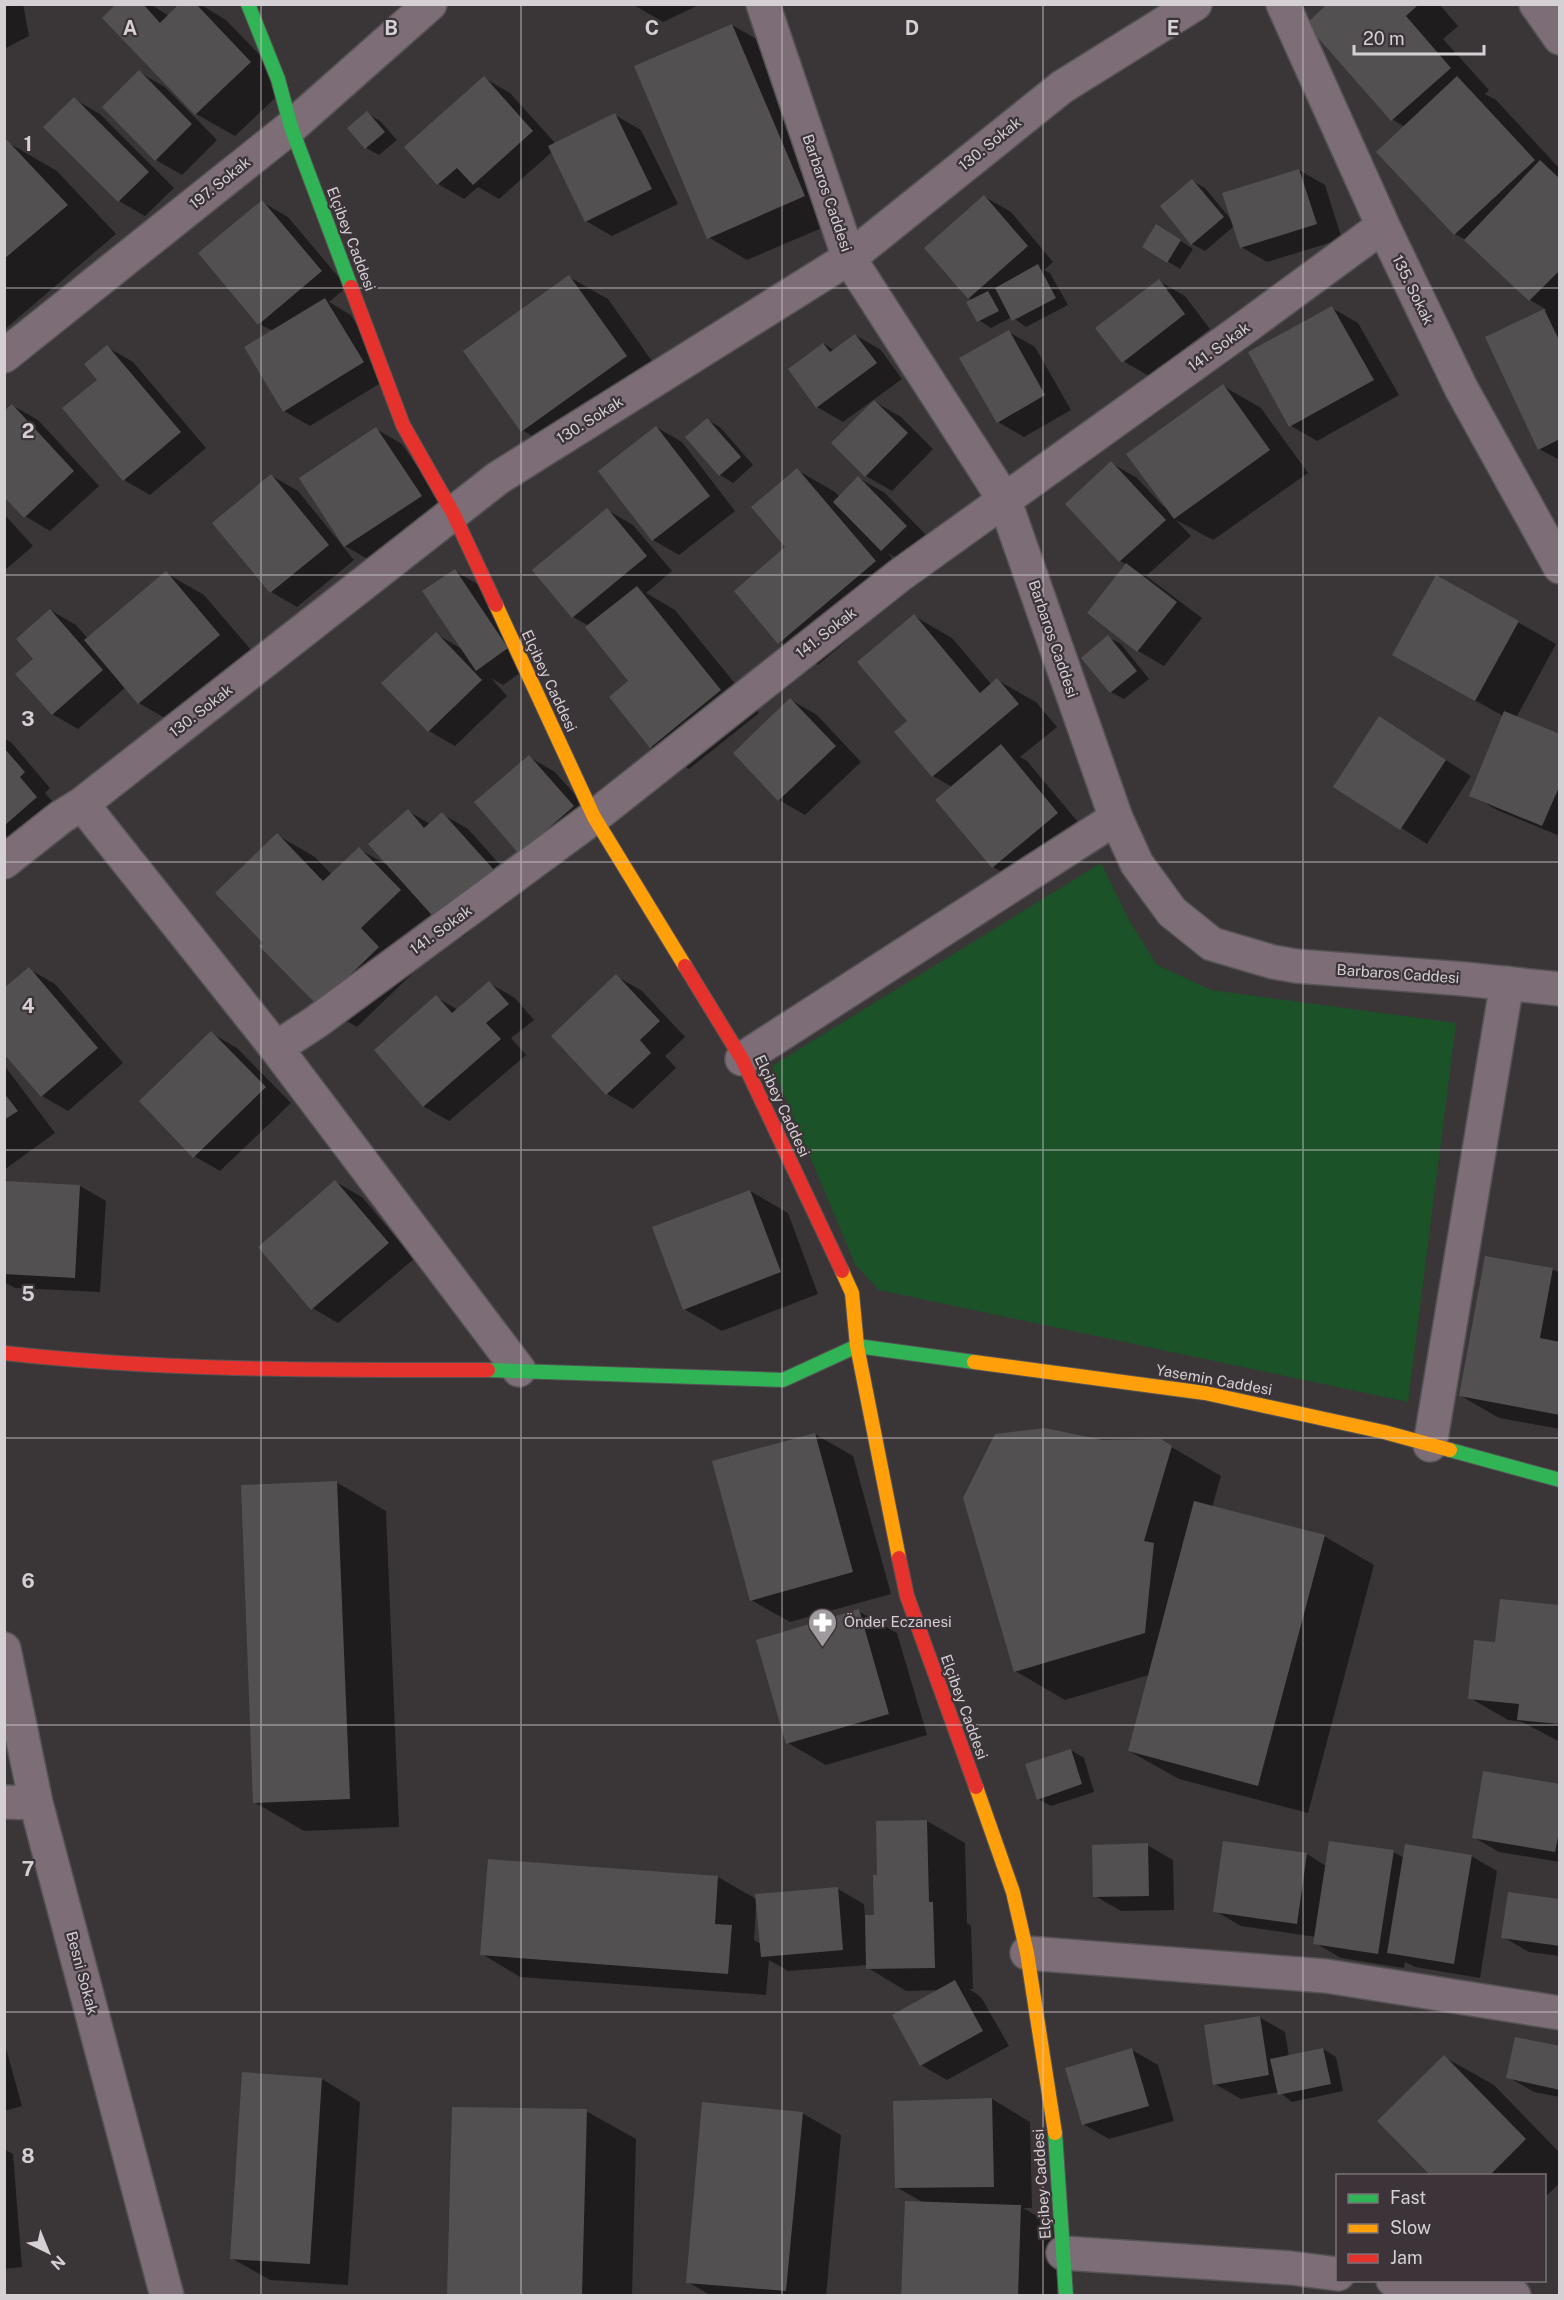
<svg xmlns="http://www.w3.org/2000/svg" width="1564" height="2300" font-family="'Public Sans',sans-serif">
<rect width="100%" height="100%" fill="#3a3638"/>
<!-- green -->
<path fill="#1b5227" d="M1101,863L1130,922L1157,965L1211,990L1456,1023L1408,1402L879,1290L855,1264L772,1066Z"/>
<!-- shadow -->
<path fill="#0007" fill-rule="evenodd" d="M4,4H23L29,36L4,49Z
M118,4H150L169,16L181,4H200L226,20L289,85L235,136L196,114L104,18Z
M632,4H701L663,22Z
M1329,4H1439L1458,26L1443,39L1489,90L1485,94L1496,100L1560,169V460L1539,449L1487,337L1547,310L1530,300L1468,241L1455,234L1405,127L1392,119Z
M732,25L770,47L843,219L747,260L708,237Z
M139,72L165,87L217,140L182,175L156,160Z
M484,78L510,93L556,144L615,115L641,130L678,204L612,236L586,221L552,152L499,199L478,187L464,199L438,184L406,147Z
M74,99L100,114L174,188L145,216L119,201Z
M367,113L380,121L397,140L379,155L366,148Z
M7,142L57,171L116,234L4,330V144Z
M1299,170L1325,185L1342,239L1267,262L1241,247L1234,226L1205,251L1192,244V181L1205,188L1233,222Z
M985,197L1011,212L1053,262L1044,270L1050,273L1068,305L1026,327L1012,317L991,328L979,320L973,301L968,298Z
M262,202L288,217L347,287L329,302L351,315L389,378L310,426L284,411L273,331L259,324Z
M1169,233L1193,249L1180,269L1167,261Z
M569,277L608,299L664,378L561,453L522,430Z
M1159,281L1185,296L1210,329L1149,376L1123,361Z
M1332,308L1358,323L1399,395L1317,441L1291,426L1250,353Z
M1009,332L1035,347L1071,410L1024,437L998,422Z
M855,335L881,350L902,379L843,422L817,407L824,344L835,351Z
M107,347L133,362L206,448L150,495L124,480L100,380Z
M1223,386L1261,408L1308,473L1213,540L1176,520L1191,536L1146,576L1202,618L1164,666L1138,651L1089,613L1127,565L1120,561L1067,504L1111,463L1137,478L1164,507Z
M875,402L901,417L933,449L892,491L866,476Z
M12,405L38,420L99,486L50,531L25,516Z
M707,420L720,427L753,465L733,483L720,475L687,437Z
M656,427L682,442L735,511L679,555L653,540Z
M376,429L402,444L447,511L371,561L345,546Z
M797,470L835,492L840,497L859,478L885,493L932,541L908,565L888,553L913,584L818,665L779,642L787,547Z
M272,476L298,491L354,560L297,607L271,592L214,523Z
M607,510L633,525L672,571L646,593L675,610L759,713L689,769L651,747L631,681L589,626L573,617L534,570Z
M4,514L33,546L4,571Z
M455,571L481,586L533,664L503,685L491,678L507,696L455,746L429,731L436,634L464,650Z
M166,573L204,595L258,658L177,725L139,703L126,687L78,729L52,714L35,659L50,610L76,625L88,639Z
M914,616L952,638L992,685L997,680L1036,702L1057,727L1020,757L1027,761L1083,828L1019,882L993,867L952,787L933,776L896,732L909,721Z
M1518,622L1556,644L1516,718L1560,735V836L1497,810L1471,795L1503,716L1432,676Z
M1108,637L1121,644L1149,679L1124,699L1111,692L1083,658Z
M791,700L817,715L861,762L805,815L779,800L735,753Z
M1379,718L1471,776L1427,844L1335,786Z
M4,739L11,742L50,788L45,793L62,812L4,863Z
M529,757L555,772L599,822L520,853Z
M408,811L430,824L442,814L468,829L520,887L464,936L438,921L398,951L416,970L357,1027L319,1005L265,943L277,835L315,857L332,875L359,849L389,866Z
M29,969L55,984L123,1063L68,1111L42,1096Z
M616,976L642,991L685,1037L665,1056L676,1068L633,1109L607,1094Z
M489,983L515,998L534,1020L511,1038L526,1055L449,1121L423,1106L436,997L458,1010Z
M211,1033L237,1048L291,1103L220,1171L194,1156Z
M4,1065L55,1133L4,1170Z
M4,1178L8,1182L80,1186L106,1201L100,1292L15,1288L4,1282Z
M336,1182L362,1197L414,1259L338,1323L312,1308Z
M750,1191L788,1213L818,1294L722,1331L684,1309Z
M1552,1269L1560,1273V1429L1499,1418L1461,1396Z
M815,1434L853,1456L891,1594L790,1622L751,1600Z
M1102,1441H1161L1221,1476L1212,1507L1324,1536L1374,1565L1308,1813L1179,1779L1129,1751L1149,1675L1065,1700L1015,1671Z
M336,1482L386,1511L399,1827L304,1831L254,1802Z
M1560,1606V1742L1522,1722L1508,1720L1470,1698L1496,1644Z
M858,1611L897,1633L927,1735L826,1765L788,1743Z
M1071,1750L1084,1758L1094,1792L1051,1806L1038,1799Z
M1560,1785V1862L1499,1852L1473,1837Z
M927,1821L965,1843L967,1923L971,1926L973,1989H969L981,1997L1009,2046L947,2080L921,2065L941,1990L906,1991L868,1968V1965L788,1971L769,1960L766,1995L520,1977L482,1954L489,1861L718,1877L758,1900L838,1889L864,1904L865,1917L875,1916L879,1876ZM756,1905H758L761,1944L754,1940Z
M1147,1845L1173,1860L1174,1910L1121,1911L1095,1896Z
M1393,1852L1404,1858L1471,1856L1497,1871L1480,1978L1415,1967L1405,1962L1404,1968L1341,1958L1315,1943L1316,1937L1241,1926L1215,1911L1307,1854L1326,1866Z
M1560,1900V1956L1529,1952L1503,1937Z
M1259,2017L1285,2032L1289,2057L1323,2049L1336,2057L1343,2091L1292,2102L1279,2092L1241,2099L1215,2084Z
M4,2041L22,2106L4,2111Z
M1560,2048V2097L1534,2092L1508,2077Z
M1132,2050L1158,2065L1174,2121L1109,2139L1083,2124Z
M1444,2057L1494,2085L1560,2153V2183L1544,2198V2176H1433Z
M322,2079L360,2102L348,2285L270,2280L231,2258Z
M992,2099L1030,2122L1032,2208H1023L1059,2229L1057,2296H904L924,2203L896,2187L894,2102Z
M586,2111L636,2139L632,2296H448Z
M802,2113L841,2135L826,2296H711L688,2282Z
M4,2149L13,2154L22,2267L4,2269Z"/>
<!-- building -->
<path fill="#535052" d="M116,4H143L160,23L179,4H196L251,62L195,115L102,18Z
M1327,4H1419L1406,16L1451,68L1391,121L1306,24Z
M732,24L805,196L707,239L634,66Z
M139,70L192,124L155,161L102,107Z
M484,76L533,131L473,185L457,168L437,185L404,147Z
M1457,76L1535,160L1454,235L1376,152Z
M74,97L149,172L118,202L43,127Z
M367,111L385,132L365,149L347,128Z
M615,113L652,189L585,222L548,146Z
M7,140L68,205L4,259V142Z
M1540,160L1560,179V270L1529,301L1464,240Z
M1299,169L1317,224L1240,248L1222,193Z
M1192,179L1224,217L1191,245L1160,206Z
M984,195L1028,246L968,299L924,248Z
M262,200L322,271L258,325L198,253Z
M1156,224L1181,240L1167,263L1142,247Z
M1038,264L1056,298L1012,321L995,288Z
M569,275L627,356L521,432L463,351Z
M1159,279L1185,314L1122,363L1095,328Z
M988,291L999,311L977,322L966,302Z
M325,298L364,362L283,412L244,347Z
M1332,306L1374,380L1289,427L1248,352Z
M1544,309L1560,342V439L1538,450L1485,337Z
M1009,330L1045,395L997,423L959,358Z
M855,334L877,363L816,408L788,369L823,343L830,352Z
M107,345L181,432L123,481L62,408L97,380L84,364Z
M1223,384L1270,450L1174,519L1126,454Z
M874,400L908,433L865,477L831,443Z
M12,404L74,471L24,518L4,497V411Z
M707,418L741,457L719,476L685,437Z
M656,426L710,496L652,541L598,471Z
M376,427L422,496L344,547L299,478Z
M1111,461L1166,520L1119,562L1065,504Z
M797,468L876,561L778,644L734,591L785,547L751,507Z
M271,474L329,545L270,593L212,523Z
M858,476L907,526L881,551L833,502Z
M607,508L647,556L572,618L532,570Z
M1126,563L1177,602L1137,652L1087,613Z
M455,569L508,648L476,671L422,591Z
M166,571L220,635L138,704L84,640Z
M1436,575L1519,621L1475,701L1392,655Z
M637,586L721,690L650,748L609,697L628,681L585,627Z
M50,609L103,670L52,715L15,674L33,659L16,639Z
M914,614L980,693L997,678L1019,704L932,777L894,732L907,721L857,662Z
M436,632L482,680L428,732L381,683Z
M1108,635L1137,671L1110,693L1081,658Z
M790,698L836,746L778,801L733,753Z
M1504,711L1560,734V785L1542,826L1469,796Z
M1379,716L1446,760L1400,830L1333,787Z
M1001,744L1058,813L992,868L935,800Z
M4,748L25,772L20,777L37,797L4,826Z
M529,755L574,806L519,854L474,802Z
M408,809L424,828L442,812L495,871L438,922L368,844Z
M277,833L323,881L359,847L401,890L361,928L379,947L318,1006L259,946L263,943L215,893Z
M29,967L98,1048L41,1097L4,1054V988Z
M616,974L660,1021L640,1040L651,1053L606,1095L551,1036Z
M489,981L509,1004L486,1023L501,1039L423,1107L374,1050L436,995L452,1013Z
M211,1031L266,1087L193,1158L139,1101Z
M4,1093L18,1111L4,1120Z
M335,1180L389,1243L311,1310L258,1247Z
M4,1181L80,1185L75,1278L4,1274Z
M750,1190L781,1272L683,1310L652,1227Z
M1485,1256L1553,1268L1540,1338L1560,1342V1415L1459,1396Z
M1045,1428L1102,1440L1161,1439L1172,1446L1144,1541L1154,1543L1145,1633L1014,1672L963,1498L995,1434Z
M815,1433L853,1572L750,1601L712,1461Z
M337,1481L350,1799L253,1803L241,1485Z
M1194,1501L1325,1535L1258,1786L1128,1751Z
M1500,1599L1560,1605V1724L1517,1720L1519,1704L1468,1699L1474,1640L1495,1642Z
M859,1609L889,1714L786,1744L756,1640Z
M1071,1749L1082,1784L1037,1800L1025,1764Z
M1483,1771L1560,1784V1827L1555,1852L1472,1838Z
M927,1820L929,1902H933L935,1968L866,1969L865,1915H874L873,1875H877L876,1821Z
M1223,1841L1307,1853L1297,1924L1213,1912Z
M1329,1841L1394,1850L1378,1954L1313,1944Z
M1148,1843L1149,1896L1093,1897L1092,1845Z
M1405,1844L1472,1855L1454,1964L1387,1953Z
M488,1859L718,1876L715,1924L732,1925L728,1974L480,1955Z
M838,1887L843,1950L761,1957L755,1894Z
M1508,1892L1560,1899V1946L1501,1938Z
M955,1980L983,2031L920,2066L892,2015Z
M1260,2016L1269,2075L1213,2085L1204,2025Z
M1515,2037L1560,2046V2090L1506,2078Z
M1132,2048L1149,2106L1082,2125L1065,2068Z
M1323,2048L1331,2084L1278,2095L1270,2059Z
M1444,2055L1526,2139L1489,2176H1431L1377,2121Z
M242,2072L322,2078L310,2264L230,2259Z
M992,2098L994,2187L895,2188L893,2101Z
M702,2102L803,2112L786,2291L686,2283Z
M452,2107L587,2109L582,2296H447Z
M905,2201L1021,2205L1018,2296H901Z"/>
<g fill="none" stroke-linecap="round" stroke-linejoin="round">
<defs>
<path id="street" d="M763,4L849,258L1004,499L1116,818L1137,864L1172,912L1212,944L1273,962L1296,966L1464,979L1560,989
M1283,4L1383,226L1461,388L1560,567
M1536,4L1560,38
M4,356L291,127L430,4
M82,804L276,1048L519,1370
M4,862L61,817L82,804L498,478L849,258L1062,87L1195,4
M276,1048L316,1022L594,817L900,575L1247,326L1383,226
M742,1059L1116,818
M1430,1445L1507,983
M4,1649L36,1803L167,2296
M4,1802L36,1803
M1027,1953L1326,1976L1560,2013
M1063,2253L1291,2268L1338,2274
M1393,2280L1514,2296"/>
<path id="fast" d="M248,4L278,79L291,127L351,287
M488,1370L783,1380L857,1346L974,1362
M1450,1450L1560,1480
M1055,2133L1066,2296"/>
<path id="slow" d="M496,605L594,817L685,966
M842,1271L852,1293L857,1346L899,1558
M974,1362L1205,1393L1384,1432L1450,1450
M976,1787L1013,1892L1027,1953L1055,2133"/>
<path id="jam" d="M351,287L403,425L453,513L496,605
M685,966L742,1059L842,1271
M4,1353C164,1371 327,1370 488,1370
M899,1558L907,1596L976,1787"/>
</defs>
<!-- street casing -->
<use href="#street" stroke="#555354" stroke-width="36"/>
<!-- fast casing -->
<use href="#fast" stroke="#555354" stroke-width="16"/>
<!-- slow casing -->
<use href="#slow" stroke="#555354" stroke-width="16"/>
<!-- jam casing -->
<use href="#jam" stroke="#555354" stroke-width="16"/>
<!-- street -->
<use href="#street" stroke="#7d6d77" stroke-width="33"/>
<!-- fast -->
<use href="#fast" stroke="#30b455" stroke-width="14"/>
<!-- slow -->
<use href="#slow" stroke="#ff9f0a" stroke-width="14"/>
<!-- jam -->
<use href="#jam" stroke="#e5322d" stroke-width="14"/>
</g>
<!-- grid -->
<path fill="none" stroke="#d5d0d3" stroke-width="1.5" stroke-opacity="0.55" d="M261,4V2296M521,4V2296M782,4V2296M1043,4V2296M1303,4V2296M4,288H1560M4,575H1560M4,862H1560M4,1150H1560M4,1438H1560M4,1725H1560M4,2012H1560"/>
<!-- icons -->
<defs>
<symbol id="pharmacy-pin" viewBox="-11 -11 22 30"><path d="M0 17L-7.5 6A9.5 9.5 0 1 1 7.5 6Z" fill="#9f9a9d" stroke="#3c3439"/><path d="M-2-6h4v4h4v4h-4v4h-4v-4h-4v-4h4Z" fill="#fff"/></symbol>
</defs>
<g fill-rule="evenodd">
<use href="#pharmacy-pin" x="806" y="1606" width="33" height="45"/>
</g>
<g text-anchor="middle" stroke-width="4.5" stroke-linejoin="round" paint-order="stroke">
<!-- street labels -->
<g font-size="15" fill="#d5d0d3" stroke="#3c3439">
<text transform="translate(990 144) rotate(-39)" y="5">130. Sokak</text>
<text transform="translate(220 183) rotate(-39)" y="5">197. Sokak</text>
<text transform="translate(827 193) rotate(71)" y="5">Barbaros Caddesi</text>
<text transform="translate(351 239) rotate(69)" y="5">Elçibey Caddesi</text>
<text transform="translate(1413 290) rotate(64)" y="5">135. Sokak</text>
<text transform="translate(1219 347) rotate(-36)" y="5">141. Sokak</text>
<text transform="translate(590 420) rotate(-32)" y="5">130. Sokak</text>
<text transform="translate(826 633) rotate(-38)" y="5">141. Sokak</text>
<text transform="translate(1053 639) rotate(71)" y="5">Barbaros Caddesi</text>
<text transform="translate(549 681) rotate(65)" y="5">Elçibey Caddesi</text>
<text transform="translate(201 711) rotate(-38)" y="5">130. Sokak</text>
<text transform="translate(441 930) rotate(-36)" y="5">141. Sokak</text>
<text transform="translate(1398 974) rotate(4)" y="5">Barbaros Caddesi</text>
<text transform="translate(782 1106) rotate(65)" y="5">Elçibey Caddesi</text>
<text transform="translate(1214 1380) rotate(10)" y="5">Yasemin Caddesi</text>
<text transform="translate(964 1707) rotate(70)" y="5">Elçibey Caddesi</text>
<text transform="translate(82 1973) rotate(75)" y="5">Besni Sokak</text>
<text transform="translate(1042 2184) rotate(-94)" y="5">Elçibey Caddesi</text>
</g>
<!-- poi labels -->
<g font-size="15" fill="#d5d0d3" stroke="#3c3439" text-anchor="start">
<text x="844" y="1627">Önder Eczanesi</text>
</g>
</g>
<g font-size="20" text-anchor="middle" font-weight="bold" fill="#d5d0d3" stroke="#3c3439" stroke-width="4.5" stroke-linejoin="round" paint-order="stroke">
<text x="130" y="35">A</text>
<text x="391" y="35">B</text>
<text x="652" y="35">C</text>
<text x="912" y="35">D</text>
<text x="1173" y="35">E</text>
<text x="28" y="151">1</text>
<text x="28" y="438">2</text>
<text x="28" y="726">3</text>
<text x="28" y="1013">4</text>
<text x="28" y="1301">5</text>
<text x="28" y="1588">6</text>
<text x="28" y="1876">7</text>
<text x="28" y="2163">8</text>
</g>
<!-- border -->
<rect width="1564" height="2300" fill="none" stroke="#d5d0d3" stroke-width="12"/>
<!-- legend -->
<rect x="1336" y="2174" width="210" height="108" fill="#3c3439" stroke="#797277" stroke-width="1.5"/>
<rect x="1348" y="2194" width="30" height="9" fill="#30b455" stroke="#797277" stroke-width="1.5"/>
<text x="1390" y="2204" font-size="18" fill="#d5d0d3">Fast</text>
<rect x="1348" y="2224" width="30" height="9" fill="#ff9f0a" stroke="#797277" stroke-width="1.5"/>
<text x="1390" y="2234" font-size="18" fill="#d5d0d3">Slow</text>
<rect x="1348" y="2254" width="30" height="9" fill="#e5322d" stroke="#797277" stroke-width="1.5"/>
<text x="1390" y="2264" font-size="18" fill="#d5d0d3">Jam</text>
<!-- north arrow -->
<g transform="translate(48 2252) rotate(137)" stroke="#3c3439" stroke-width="4.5" paint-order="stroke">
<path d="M0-4.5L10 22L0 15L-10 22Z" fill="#d5d0d3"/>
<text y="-9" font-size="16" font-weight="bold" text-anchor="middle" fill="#d5d0d3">N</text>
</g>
<!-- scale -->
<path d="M1354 45v9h130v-9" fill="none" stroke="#d5d0d3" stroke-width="3"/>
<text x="1363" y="45" font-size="18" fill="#d5d0d3" stroke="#3c3439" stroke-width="4.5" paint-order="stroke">20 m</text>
</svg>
